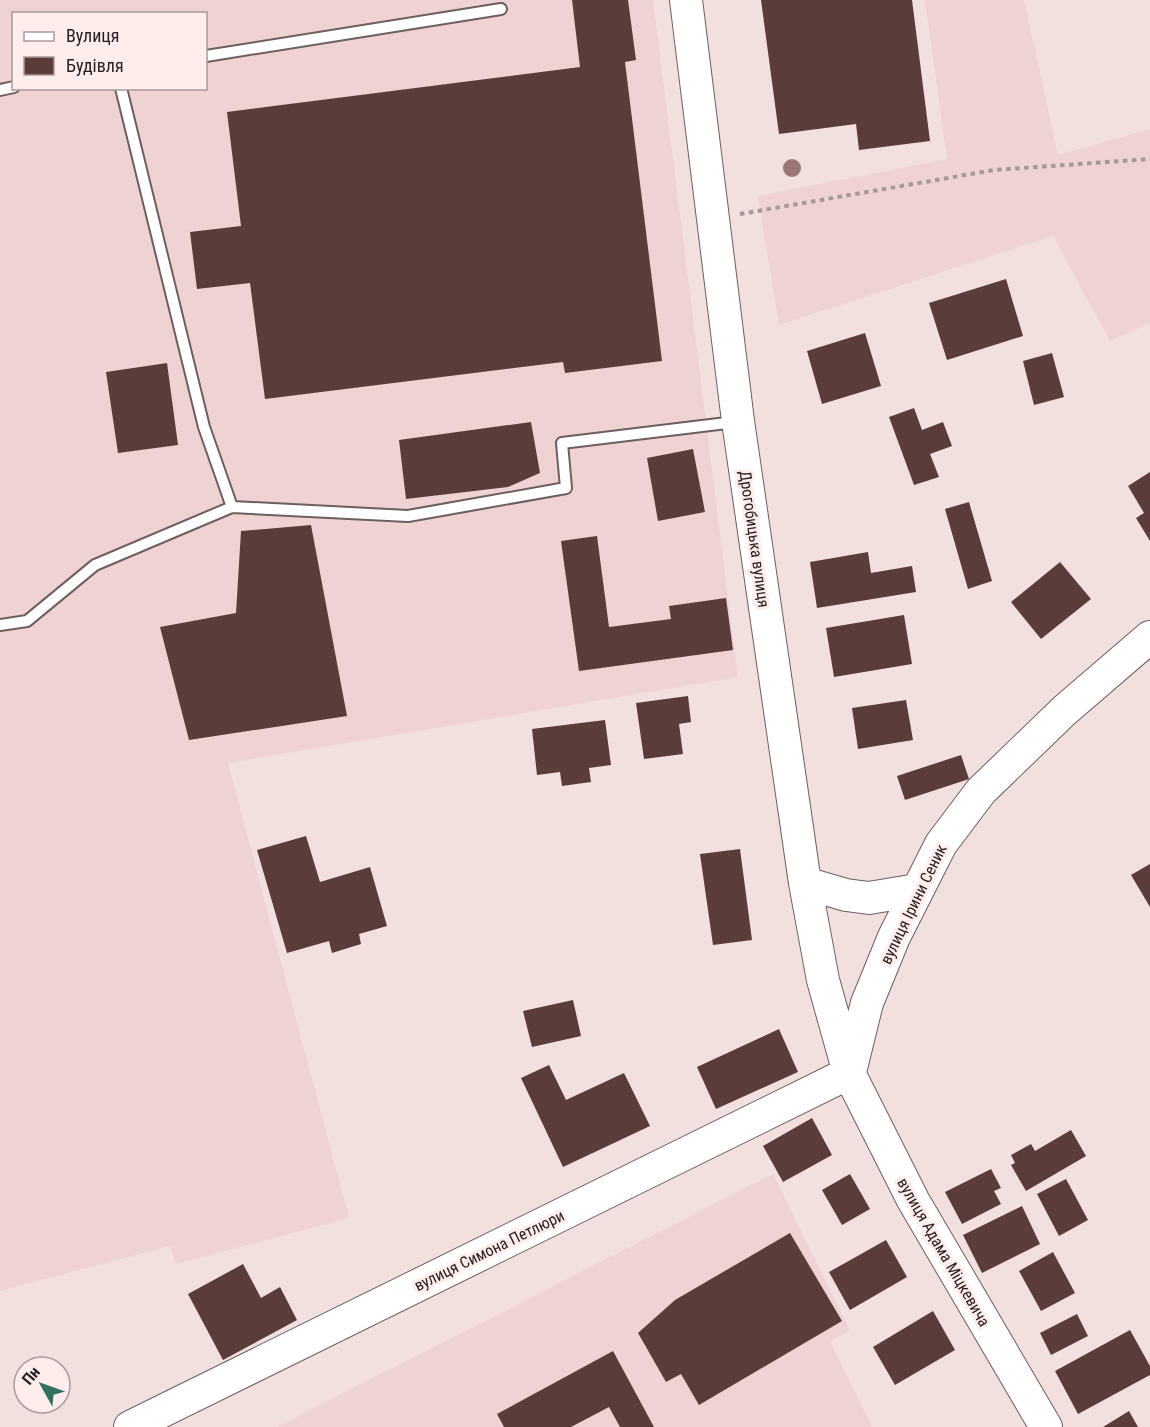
<svg xmlns="http://www.w3.org/2000/svg" width="1150" height="1427" font-family="'Roboto Condensed',sans-serif">
<rect width="100%" height="100%" fill="#f2e0de"/>
<!-- built -->
<path fill="#eed3d2" fill-rule="evenodd" d="M0,0H653L738,677L228,763L349,1218L176,1264L170,1246L0,1291ZM14,14H206V88H14Z
M925,0H1024L1058,155L1150,129V323L1110,341L1053,236L779,325L758,196L947,159Z
M773,1174L850,1331L830,1341L872,1427H277Z"/>
<!-- building -->
<path fill="#5a3c3b" d="M572,0H628L636,60L625,62L662,361L565,373L563,362L265,399L250,283L197,289L190,232L241,226L227,112L580,67Z
M761,0H912L930,141L859,150L856,124L779,134Z
M1006,279L1023,336L947,360L929,303Z
M865,333L881,386L822,404L807,351Z
M1052,353L1064,397L1034,405L1023,361Z
M167,363L178,445L118,453L106,372Z
M914,408L922,430L943,422L952,446L930,454L939,477L914,485L889,417Z
M531,422L540,473L508,487L406,499L399,440Z
M693,449L705,512L658,521L647,458Z
M1150,472V541L1136,518L1144,513L1128,486Z
M969,502L992,581L968,589L945,509Z
M311,525L347,716L189,740L160,627L236,613L241,531Z
M597,536L609,627L671,619L669,606L726,598L733,650L579,671L561,541Z
M868,552L871,573L912,566L916,592L817,608L810,562Z
M1060,562L1091,599L1041,639L1011,602Z
M904,615L912,664L834,677L826,628Z
M688,696L691,722L679,724L683,754L644,759L636,703Z
M906,700L913,740L858,749L852,708Z
M605,720L611,765L589,768L591,782L562,786L560,772L537,775L532,729Z
M961,755L969,779L905,800L897,776Z
M306,836L320,882L370,867L387,926L359,934L361,944L332,953L329,941L287,953L257,850Z
M740,849L752,940L713,945L700,854Z
M1150,864V907L1131,875Z
M573,1000L581,1036L532,1047L523,1011Z
M779,1029L798,1072L716,1109L697,1067Z
M549,1065L566,1100L624,1073L650,1126L563,1167L521,1078Z
M812,1118L832,1155L783,1182L763,1146Z
M1071,1130L1086,1156L1026,1191L1011,1165L1015,1163L1011,1155L1031,1144L1035,1151Z
M991,1169L1001,1188L994,1191L1001,1204L962,1224L945,1192Z
M850,1174L870,1209L842,1225L822,1190Z
M1066,1179L1088,1220L1059,1236L1037,1194Z
M1022,1206L1040,1244L982,1273L963,1235Z
M790,1233L842,1321L699,1405L681,1374L666,1382L638,1333L675,1300Z
M886,1240L907,1277L850,1310L829,1272Z
M1053,1252L1075,1293L1041,1311L1019,1271Z
M243,1264L261,1298L280,1287L297,1320L223,1360L188,1294Z
M933,1311L955,1350L895,1385L873,1347Z
M1077,1314L1088,1336L1051,1355L1040,1333Z
M1130,1330L1150,1366V1375L1078,1414L1055,1371Z
M613,1351L654,1427H620L609,1407L571,1427H504L497,1414Z
M1129,1411L1138,1427H1103Z"/>
<g fill="none" stroke-linecap="round" stroke-linejoin="round">
<defs>
<path id="lane" d="M206,56L501,9
M121,88L204,427L232,507
M0,90L14,87
M0,625L27,621L95,565L232,507L408,516L566,488L562,443L735,422"/>
<path id="secondary" d="M686,0L738,421L805,883L823,980L849,1073L913,1200L1046,1427
M805,883L846,895L869,898L917,890
M850,1072L867,1003L894,937L941,844L981,791L1065,710L1150,637
M130,1427L849,1073"/>
</defs>
<!-- lane casing -->
<use href="#lane" stroke="#6e5e5d" stroke-width="14"/>
<!-- secondary casing -->
<use href="#secondary" stroke="#6e5e5d" stroke-width="34"/>
<!-- path -->
<path stroke="#a69896" stroke-width="4" stroke-dasharray="4.5 4.5" stroke-linecap="butt" d="M740,214L994,170L1150,159"/>
<!-- lane -->
<use href="#lane" stroke="#fff" stroke-width="10"/>
<!-- secondary -->
<use href="#secondary" stroke="#fff" stroke-width="32"/>
</g>
<!-- trees -->
<circle fill="#997776" cx="792" cy="168" r="9"/>
<g text-anchor="middle" stroke-width="6" stroke-linejoin="round" paint-order="stroke">
<!-- street labels -->
<g font-size="16" fill="#272020" stroke="#ffedec">
<text transform="translate(755 539) rotate(82)" y="6">Дрогобицька вулиця</text>
<text transform="translate(913 904) rotate(-64)" y="6">вулиця Ірини Сеник</text>
<text transform="translate(489 1250) rotate(-26)" y="6">вулиця Симона Петлюри</text>
<text transform="translate(944 1252) rotate(60)" y="6">вулиця Адама Міцкевича</text>
</g>
</g>
<!-- legend -->
<rect x="12" y="12" width="195" height="78" fill="#ffedec" stroke="#a99b9a" stroke-width="1.5"/>
<rect x="24" y="32" width="30" height="9" fill="#ffffff" stroke="#a99b9a" stroke-width="1.5"/>
<text x="66" y="42" font-size="18" fill="#272020">Вулиця</text>
<rect x="24" y="57" width="30" height="18" fill="#5a3c3b" stroke="#a99b9a" stroke-width="1.5"/>
<text x="66" y="72" font-size="18" fill="#272020">Будівля</text>
<!-- north arrow -->
<g transform="translate(42 1385) rotate(310)"><circle r="28" fill="#ffedec" stroke="#a99b9a" stroke-width="1.5"/>
<path d="M0-4.5L10 22L0 15L-10 22Z" fill="#32715f"/>
<text y="-9" font-size="16" font-weight="bold" text-anchor="middle" fill="#272020">Пн</text>
</g>
</svg>
